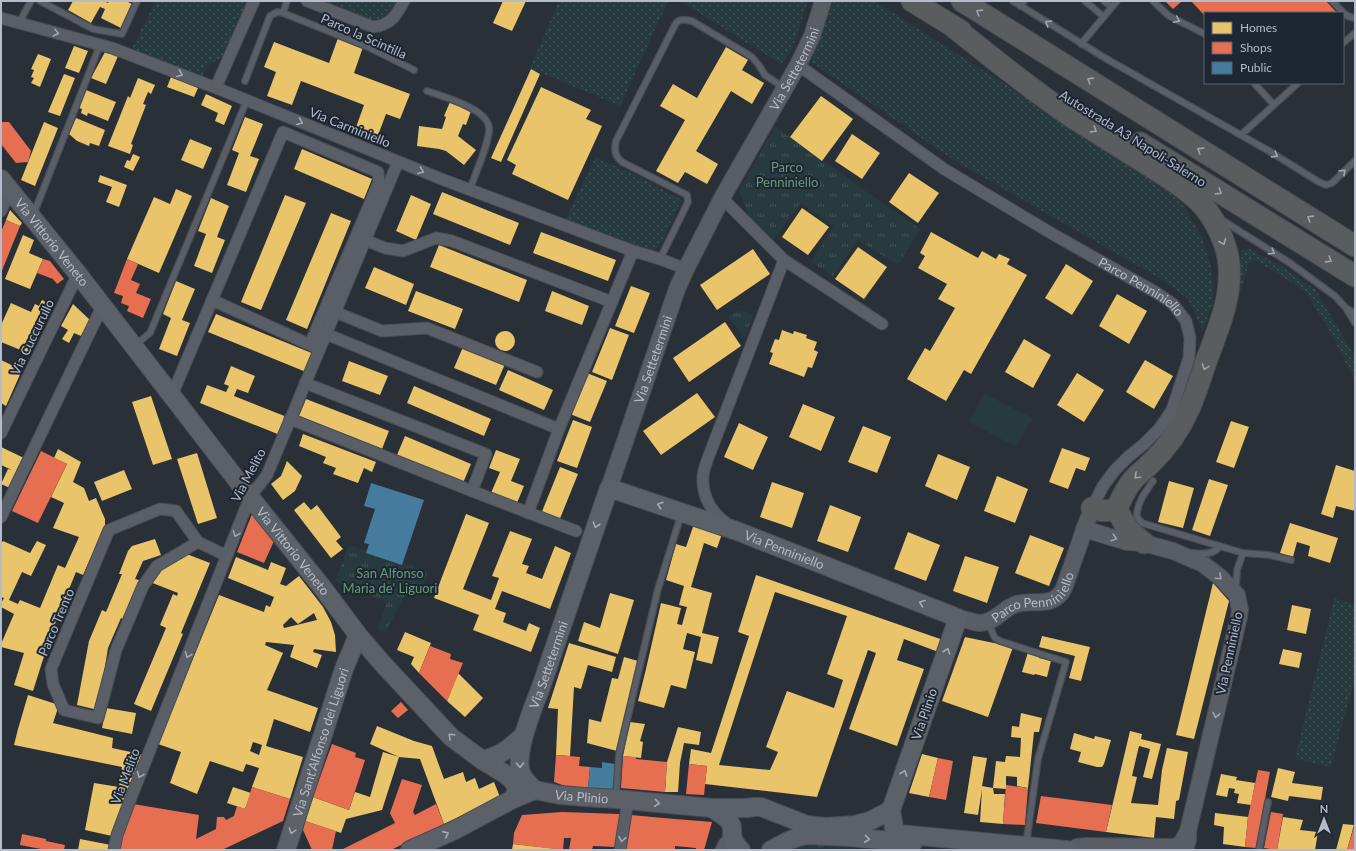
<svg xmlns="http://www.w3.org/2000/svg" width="1356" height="851" font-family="Lato,sans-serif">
<defs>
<pattern id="grass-dots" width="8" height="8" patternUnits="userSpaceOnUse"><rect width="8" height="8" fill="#273a3e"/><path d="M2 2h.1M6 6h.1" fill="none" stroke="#445559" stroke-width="1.8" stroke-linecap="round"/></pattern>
<pattern id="park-tufts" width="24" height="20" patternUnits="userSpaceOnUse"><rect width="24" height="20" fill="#273a3e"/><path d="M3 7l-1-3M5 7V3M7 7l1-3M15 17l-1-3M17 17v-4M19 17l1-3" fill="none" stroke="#445559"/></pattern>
</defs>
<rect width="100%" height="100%" fill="#2a3038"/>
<!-- grass -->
<path fill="url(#grass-dots)" d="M156,1H247L222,57L207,66L202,78L131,50Z
M324,1H399C395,9 389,18 380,20C370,23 334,5 324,1Z
M559,1H668L620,106L530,68Z
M680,1H808L792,50L781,64Z
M833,1H874L1139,169L1179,199L1202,237L1212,271L1213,303L1203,331L1188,299L1164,281L952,159L811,62Z
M595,157L643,179L682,200L661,243L657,248L650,251L565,221Z
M1248,248L1281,266L1316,290L1355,357V381L1329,330L1305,291L1255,260L1249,263L1240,296L1241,251Z
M1334,598L1355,605V676L1331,767L1295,759Z"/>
<!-- park -->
<path fill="url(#park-tufts)" d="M775,127L920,229L898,265L858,240L833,276L811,262L834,226L801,203L774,239L751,220L739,191Z
M739,310L754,314L744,338L728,316Z
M349,545L428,572L419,596L408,595L403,598L386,632L379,631L378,628L387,602L335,581Z
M799,843L853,847L855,850H789Z"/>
<!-- pitch -->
<path fill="#273a3e" d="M984,393L1032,418L1016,447L969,422Z"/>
<!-- homes -->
<path fill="#e9c46a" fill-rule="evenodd" d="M73,1H104L108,3L109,1H126L132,4L121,28L101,18L105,9L100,7L91,23L68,10Z
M503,1H526L512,31L493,23Z
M338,38L363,47L354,73L410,94L400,119L386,114L377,138L355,130L364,105L301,81L292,105L267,96L276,72L264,67L274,42L329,63Z
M74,46L88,51L79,73L65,68Z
M726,47L748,60L742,70L764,83L752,104L731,91L696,151L718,164L707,184L685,172L678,183L656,171L685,120L660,106L673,84L697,98Z
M105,52H107L118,56L106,84L91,78Z
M38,54L51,59L40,87L31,83L34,78L31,77L34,70L31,69Z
M531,69L540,74L501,162L491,158Z
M64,74L75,78L60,116L48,112Z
M171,77L198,88L194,97L167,87Z
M138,78L155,85L151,94L148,92L143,104L146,105L131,144L133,145L130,154L108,146L128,96L130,98Z
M541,87L591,110L586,119L602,126L568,200L512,174L516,165L507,160Z
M86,90L116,102L108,121L88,113L87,116L81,113L82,109L79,108Z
M206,94L232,106L224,125L215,121L218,113L201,105Z
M821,96L853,119L822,161L790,137Z
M450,102L471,111L466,125L463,124L458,136L476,150L464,165L446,151L439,149L417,146L419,126L442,129L446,117L444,116Z
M245,117L263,124L250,156L259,159L246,192L227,185L239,153L232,150Z
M76,118L105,130L99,146L90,143L89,146L77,141L69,134Z
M44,122L58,128L35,186L21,180Z
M852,134L880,153L862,179L835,161Z
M190,139L212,148L203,169L181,160Z
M302,149L372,179L364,199L294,169Z
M133,154L140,157L133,171L124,167L127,160L130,161Z
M909,173L939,193L918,223L889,202Z
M100,175L127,185L119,207L106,202L112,187L98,182Z
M176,189L192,196L159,273L127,259L154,197L170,204Z
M442,192L519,223L510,245L433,214Z
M285,195L306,203L261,310L241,302Z
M411,195L431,204L416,240L396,231Z
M211,198L229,206L217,237L225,240L212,273L194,266L206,234L198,231Z
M802,208L829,227L808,255L782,237Z
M10,210L22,223L20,226L6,220Z
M331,213L351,221L307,329L286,320Z
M541,232L616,260L608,281L533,253Z
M931,232L978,258L982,251L996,259L999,254L1010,259L1007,264L1027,275L971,374L964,370L946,401L907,379L925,348L930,351L955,308L938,299L947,284L918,268L925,256L920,253Z
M23,235L34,240L29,253L43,259L30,289L5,279Z
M439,245L527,280L519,302L430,267Z
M858,247L887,267L864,299L835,279Z
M753,249L770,274L717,310L700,285Z
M1066,264L1093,281L1072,315L1045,298Z
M374,267L414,284L406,305L365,288Z
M176,281L195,289L182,320L190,323L177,356L159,349L171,318L163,314Z
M631,286L650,293L634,333L615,326Z
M416,291L463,309L455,329L408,311Z
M552,291L589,306L582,325L545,311Z
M1117,294L1147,311L1129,344L1099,326Z
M42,300L51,305L28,353L1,342V325L11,303L31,312L35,304L39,306Z
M73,304L90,320L81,336L74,333L69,343L62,339L68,330L61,326Z
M216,314L314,354L306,372L208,332Z
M725,322L741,346L689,382L673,358Z
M610,328L629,335L612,380L592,372Z
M782,330L793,334L794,331L807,335L806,338L817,342L814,350L818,352L812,368L808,367L804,377L769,364L773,353L770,352L775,339L779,340Z
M495 341a10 10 0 1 1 20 0a10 10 0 1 1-20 0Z
M1024,339L1051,355L1033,388L1005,372Z
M463,347L505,364L496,385L454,368Z
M1,360L22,370L6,406L1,403Z
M1145,360L1173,376L1154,409L1126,392Z
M349,361L388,376L380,395L342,381Z
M231,366L255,376L248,393L237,389L234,396L287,417L280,435L200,403L207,385L226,392L229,386L224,384Z
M508,370L553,390L544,410L499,390Z
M587,373L607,381L590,422L570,414Z
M1077,373L1104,390L1084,422L1057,405Z
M414,386L491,419L484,436L407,403Z
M697,393L715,417L661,455L643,431Z
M151,396L172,459L153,465L132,402Z
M306,399L389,431L382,449L299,416Z
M803,404L835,417L821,451L789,437Z
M573,420L592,427L577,468L557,461Z
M1231,421L1249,427L1234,468L1216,462Z
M739,423L768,437L753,470L724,457Z
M863,426L891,437L877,473L848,462Z
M303,434L376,462L372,472L364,468L358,483L333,474L336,468L323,463L326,457L299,446Z
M405,436L471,464L463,483L397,455Z
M1,447L24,458L10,488L1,484L8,469L12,470L1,465Z
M1062,448L1090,458L1085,471L1076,468L1068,489L1049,482Z
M58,449L81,462L73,482L84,488L89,501L96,498L105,519V526L83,575L76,572L52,631L33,691L14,685L24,653L1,647V644L14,614L1,607V603L4,598L1,597V544L3,541L30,553L37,541L46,545L31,576L22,572L9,600L18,604L20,600L40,608L58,565L65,568L79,537L53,528L64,503L51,497L67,464L54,458Z
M496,450L520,459L511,481L524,486L517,503L491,493L500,472L489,468Z
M197,453L217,518L198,524L177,459Z
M938,454L970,467L957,500L925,486Z
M287,461L302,476L295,491L283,500L271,484L281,476Z
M1336,465L1355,471V511L1336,506L1333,518L1321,514Z
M560,467L578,474L559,521L541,514Z
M124,470L132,489L102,501L94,482Z
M997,476L1028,489L1015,523L984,511Z
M1209,479L1228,485L1210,536L1192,530Z
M1169,481L1194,488L1183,528L1158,522Z
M772,482L804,493L792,528L760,517Z
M304,502L311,510L317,505L341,537L336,541L343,549L331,558L294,510Z
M830,505L861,517L848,552L817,541Z
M466,514L489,523L463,589L491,600L499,578L492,576L510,531L532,539L522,564L529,566L526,573L542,579L555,546L571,553L550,609L502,591L495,609L506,613L503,622L526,631L529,623L540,628L531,652L473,630L479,615L434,598Z
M1290,523L1338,538L1330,563L1308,556L1310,546L1297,542L1293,557L1280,553Z
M694,524L722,534L717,548L704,543L691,587L712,593L702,633L719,637L712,664L696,660L701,637L687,633L683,649L695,652L686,689L671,685L664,708L638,701L646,669L661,603L681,608L677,624L682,625L687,607L679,605L684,586L666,580L676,544L686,547Z
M908,532L940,545L926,581L894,569Z
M1030,535L1064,548L1049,586L1015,573Z
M155,539L161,555L143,561L135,579L139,580L123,619L121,618L108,648L98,710L77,705L89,641L102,610L106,612L122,574H119L128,551L132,546Z
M184,553L210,563L181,633L183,634L151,711L134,704L166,628L160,625L173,594L177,596L178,593L150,582L158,573Z
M965,556L999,567L987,603L953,591Z
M236,557L268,570L271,562L286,568L280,584L286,586L299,576L323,607L331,622L335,635L336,652L314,649L313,652L322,655L317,668L290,657L294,645L266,642L265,645L283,653L267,690L318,708L310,732L274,719L266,746L303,757L290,799L252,787L259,768L246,764L243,772L210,761L197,794L170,783L181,752L158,744L219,595L264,612L266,605L270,607L274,597L228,578ZM314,613L317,620L284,628L283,625L291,617L298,624ZM253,742L262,745L259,755L250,751Z
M756,575L946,641L941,653L904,639L897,660L924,669L897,746L849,729L876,653L868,650L817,797L705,784L707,766L689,764L691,749L711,753L749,636L738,632ZM775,592L847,616L827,674L843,680L834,708L787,691L766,747L778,752L770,770L719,765Z
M1213,583L1229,601L1194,739L1176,735Z
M610,593L634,600L618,654L578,641L584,622L600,628Z
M1292,605L1311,609L1306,634L1287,630Z
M405,632L431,643L419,673L411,664L414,657L397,650Z
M1042,636L1090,647L1081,681L1069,678L1075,656L1039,647Z
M965,637L1013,647L988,717L942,701Z
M569,643L616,657L612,672L588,665L581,689L574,687L570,756L556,755L558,709L548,708Z
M1283,649L1302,653L1299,668L1279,664Z
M1028,652L1040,656L1039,658L1051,661L1047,677L1035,674L1034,675L1022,672Z
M624,657L638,661L617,751L587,743L589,719L601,722L612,678L618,679Z
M458,673L483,698L465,717L447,701Z
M28,695L59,705L53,723L113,738L112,748L145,755L112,836L85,830L94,783L119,787L122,767L14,745L18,729Z
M106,708L136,713L132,734L102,728Z
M1021,713L1042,718L1039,732H1034L1028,788L1017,786V777L1006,776V789L993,788L996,761L1005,762L1006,756L1020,757L1021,738L1011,737L1012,726L1019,727Z
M630,722L645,724L640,741L643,742L641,758L623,756Z
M377,726L414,741L432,746L444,779L463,772L466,782L475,778L479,789L494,782L500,797L444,824L420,759L399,757L370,744Z
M678,727L701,732L699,745L684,743L680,763L678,792H665L667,762Z
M1130,731L1142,734L1141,739L1161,744L1152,779L1143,777L1150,749L1139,746L1132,776L1137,777L1131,803L1158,805L1162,770L1167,748L1188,752L1179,800L1176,801L1174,819L1156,817L1154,838L1106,832Z
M1074,733L1094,739L1095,736L1111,740L1104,764L1102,767H1097L1078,762L1081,752L1070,749Z
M383,752L399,757L382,810L346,819L341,833L305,821L313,797L349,810L355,792L370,797Z
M922,754L938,758L929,797L909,793Z
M973,756L987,758L982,786L993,788L994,794H1005L1003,824L980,822L982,789L978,815L964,813Z
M1278,768L1295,772L1292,783L1323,787L1321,800L1289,796L1288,801L1271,797Z
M1221,774L1237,777L1236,780L1255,783L1251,805L1237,803L1239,794L1234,793L1235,789L1229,788L1227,797L1216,795Z
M233,787L251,793L245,809L227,803Z
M1215,813L1248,817L1245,847L1223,844L1224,827L1214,825Z
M1283,817L1303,820L1300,830L1318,832L1315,850H1277Z
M1343,824L1354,825L1347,850H1336Z
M80,839L111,845L110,850H78Z
M513,844L558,849V850H512Z"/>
<!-- shops -->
<path fill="#e76f51" d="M1165,1H1182L1173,9Z
M1191,1H1326L1337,13H1205V16Z
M1,122H9L31,151L28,162L16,163L1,144Z
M6,220L20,226L1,273V232Z
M43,259L50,261L64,279L57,284L53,279L37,273Z
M127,259L138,264L131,280L140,284L136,293L151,299L143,318L127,311L129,306L121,303L123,296L114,293Z
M41,451L67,464L38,523L12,511Z
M252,514L274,541L264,563L237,552Z
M430,646L451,654L450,659L463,663L447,701L419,673Z
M401,702L408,710L398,718L391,711Z
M332,744L356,753L355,757L365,760L349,810L313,797Z
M556,755L580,757L579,766L590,767L588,788L565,786L554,782Z
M623,756L636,757V759L667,762L665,792L621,788Z
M938,758L953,761L946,800L929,797Z
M689,764L707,766L704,795L686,794Z
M1258,770L1270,772L1256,848L1245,847L1248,817Z
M402,779L422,785L413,812L415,815L436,804L444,824L391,850H341L395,823L390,813Z
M1006,785L1028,788L1025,825L1003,824Z
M252,787L290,799L283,821L222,850H118L121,835L133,804L199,815L196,839L216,829L217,817H224L226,820L234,816L237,806L245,809Z
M1041,796L1112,805L1106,832L1036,823Z
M562,812L620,814L616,847L593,846L594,842L592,850H569L571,838H564L563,850L513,844L514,833L522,815Z
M1271,812L1283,814L1277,850L1264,848Z
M631,815L663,818L712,822L704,850H696V848L675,846V850L661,849V850H626Z
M305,821L336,831L332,850H312L303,830Z
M1355,824V850H1347Z
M22,834L46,839V841L65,845L64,850H46L20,845Z"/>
<!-- public -->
<path fill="#457b9d" d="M371,483L424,500L402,565L366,553L369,544L364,543L375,509L364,506Z
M602,762L615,764L613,789L588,788L590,767L602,768Z"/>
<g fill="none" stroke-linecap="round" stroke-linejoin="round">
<defs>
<path id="lane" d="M40,1L93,29L122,34L137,1
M1013,1L1105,58L1269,151L1319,182L1326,185L1332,183L1355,161
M1085,1L1104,17
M1104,1L1112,7
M1153,1L1169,16L1205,34
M1332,1C1339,7 1345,18 1355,18
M1020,6L1024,1
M283,13L368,47L414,70
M19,23L31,1
M1343,43L1355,33
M1081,44L1117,1
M245,81L270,16L277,12L283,13L287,1
M1254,83L1274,105
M427,91C444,97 486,108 489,127C491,139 474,177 470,189
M1241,135L1298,83
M34,213L100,45
M1222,220L1290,263L1335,296L1346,308L1355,323
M660,259L688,202L687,195L622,162C615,156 614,151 616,141L676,23C681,18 686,20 692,21L752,57L758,64L765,75L784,88
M1346,308L1355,313
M135,345L150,333L244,107
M1153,481C1146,491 1136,504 1137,517L1142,523L1243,553L1269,555L1291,560
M1191,553C1201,554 1215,555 1220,546
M1236,589L1237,570L1243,553
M988,623L995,638L1000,641L1066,662L1038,759L1027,838
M616,796L619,754L658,589L681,515
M1259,850L1268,802"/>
<g id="street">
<path d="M307,1L373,27C391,25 396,16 404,1"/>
<path d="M1,18L112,48L224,91L444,180L633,251L660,259L686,269"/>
<path id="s1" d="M798,65L944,169L1056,236L1157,293L1173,304L1186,321L1190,338L1189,358L1172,410L1159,429L1144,444L1128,457L1115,470L1103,486L1092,508"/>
<path d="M216,87L254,1"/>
<path d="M722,198L784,260L882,324"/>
<path d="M1,211L10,190"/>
<path d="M365,240L385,248L403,251L436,238L452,241L612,302"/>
<path d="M212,300L315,347"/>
<path d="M335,312L382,331L427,328L537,372"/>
<path d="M326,334L559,429"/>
<path d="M172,395L283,132L378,172L379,182L310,344"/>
<path d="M290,419L472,491L486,454L305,383"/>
<path d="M1,433L78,274"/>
<path d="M472,491L576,531"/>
<path d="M528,513L559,429L633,251"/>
<path d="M1,517L102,307"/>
<path d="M726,523C711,512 702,496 703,477C703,471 706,464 708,458L784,260"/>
<path d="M198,542L157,566L143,586L116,650L98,718L64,710L53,684L51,669L109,530L160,509L176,511L198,542L227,556"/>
<path d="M114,850L117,835L129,803L250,497L267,475L398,162"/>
<path d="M620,850L628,800"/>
<path d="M721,850L724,844L732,834"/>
</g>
<g id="secondary">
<path id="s2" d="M609,488L677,289L686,269L722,198L798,65L812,36L823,1"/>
<path d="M1084,529L1127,542L1144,543L1173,551L1203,564L1220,577L1237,595L1240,610L1239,617L1188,831V840L1185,850"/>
<path id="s3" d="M958,618C965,619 972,622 979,623C995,623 1003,608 1017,604C1034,599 1054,609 1064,588L1088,519"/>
<path d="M1073,850L1077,847L1086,846L1174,847L1181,844L1188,831"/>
</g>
<g id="primary">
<path id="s4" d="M1,179L78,274L250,497L322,587L358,635L382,663L451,737L482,760L505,774L513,781L516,786V793L513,799"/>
<path d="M482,760C503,755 509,748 524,735"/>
<path id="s5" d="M535,790C529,785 524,780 521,773C514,753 533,707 541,687L609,488L737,531L958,618L891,810L894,828L899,834L1067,850"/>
<path d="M711,808C718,812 730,818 732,827C732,829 732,831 732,834C733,840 736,846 741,850"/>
<path id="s6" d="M286,850L344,669L358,635"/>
<path id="s7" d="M410,850L455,830L513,799L535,790L560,795L585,797L616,799L711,808H747L754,807H761L807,825L826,827L855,825L870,821L891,810"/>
<path d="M771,850L788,841L798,837L807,835L849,837L913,843"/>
</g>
<path id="highway" d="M912,1L961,31
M962,1L1355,246
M950,24C991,57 1032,90 1075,119C1105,138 1135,156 1164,175C1178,184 1194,195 1205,208C1217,223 1227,245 1229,264C1232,298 1218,329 1207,359C1201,376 1196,393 1189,409C1180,429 1166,449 1150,464C1144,470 1138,474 1133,480C1126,488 1121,499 1117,508C1108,512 1101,511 1092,508
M1140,143L1355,276
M1117,508C1123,525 1130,532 1144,543"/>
</defs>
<!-- lane casing -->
<use href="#lane" stroke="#484c53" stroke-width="8"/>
<!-- street casing -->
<use href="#street" stroke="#484c53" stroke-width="13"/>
<!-- secondary casing -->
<use href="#secondary" stroke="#484c53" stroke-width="18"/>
<!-- primary casing -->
<use href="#primary" stroke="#484c55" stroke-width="20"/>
<!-- highway casing -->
<use href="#highway" stroke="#474c53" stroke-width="23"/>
<!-- lane -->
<use href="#lane" stroke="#5a5e66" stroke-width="5.5"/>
<!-- street -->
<use href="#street" stroke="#5a5e66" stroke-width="11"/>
<!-- secondary -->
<use href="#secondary" stroke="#595d64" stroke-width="16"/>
<!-- primary -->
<use href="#primary" stroke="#5c6168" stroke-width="18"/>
<!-- highway -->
<use href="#highway" stroke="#5a5d60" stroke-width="21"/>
</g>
<!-- one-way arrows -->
<defs><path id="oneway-chevron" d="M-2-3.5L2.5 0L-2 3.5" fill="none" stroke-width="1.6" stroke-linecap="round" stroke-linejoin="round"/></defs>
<g stroke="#9ea4af">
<use href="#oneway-chevron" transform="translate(979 12) rotate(-148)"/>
<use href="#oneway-chevron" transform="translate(1090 80) rotate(-148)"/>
<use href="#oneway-chevron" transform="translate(1094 130) rotate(32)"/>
<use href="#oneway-chevron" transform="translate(1200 150) rotate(-148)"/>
<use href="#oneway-chevron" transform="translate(1219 192) rotate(32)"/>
<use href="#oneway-chevron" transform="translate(1310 218) rotate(-148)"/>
<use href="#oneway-chevron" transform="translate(1223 242) rotate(68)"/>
<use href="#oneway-chevron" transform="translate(1329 260) rotate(32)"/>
<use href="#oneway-chevron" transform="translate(1205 367) rotate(110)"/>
<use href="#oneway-chevron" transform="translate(1137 476) rotate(137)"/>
</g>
<g stroke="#a2a9b5">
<use href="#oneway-chevron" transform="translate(1177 20) rotate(26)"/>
<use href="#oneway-chevron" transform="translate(1048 23) rotate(-148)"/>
<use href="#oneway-chevron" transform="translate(56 33) rotate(14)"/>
<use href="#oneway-chevron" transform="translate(180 74) rotate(21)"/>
<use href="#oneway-chevron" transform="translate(300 122) rotate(22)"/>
<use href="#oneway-chevron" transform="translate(1275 155) rotate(32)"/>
<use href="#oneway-chevron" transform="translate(421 171) rotate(21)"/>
<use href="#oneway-chevron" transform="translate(1343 172) rotate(-44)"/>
<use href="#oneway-chevron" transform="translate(1272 252) rotate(32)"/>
<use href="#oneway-chevron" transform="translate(236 534) rotate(111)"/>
<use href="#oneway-chevron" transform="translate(188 655) rotate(112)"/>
<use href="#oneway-chevron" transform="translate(140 775) rotate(112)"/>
<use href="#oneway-chevron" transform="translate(622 839) rotate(99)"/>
</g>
<g stroke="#a2aab6">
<use href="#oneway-chevron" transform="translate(660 505) rotate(-162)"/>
<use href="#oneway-chevron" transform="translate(596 525) rotate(109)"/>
<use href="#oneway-chevron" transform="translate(922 603) rotate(-158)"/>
<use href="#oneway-chevron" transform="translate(947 651) rotate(-71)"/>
<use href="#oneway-chevron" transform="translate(451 736) rotate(-137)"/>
<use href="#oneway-chevron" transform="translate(520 765) rotate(89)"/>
<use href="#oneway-chevron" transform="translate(904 773) rotate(-71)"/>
<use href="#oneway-chevron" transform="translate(657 803) rotate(6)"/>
<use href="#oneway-chevron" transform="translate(292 831) rotate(108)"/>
<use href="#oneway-chevron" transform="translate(446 834) rotate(-24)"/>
<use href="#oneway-chevron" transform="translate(867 839) rotate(6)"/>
</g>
<g stroke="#9da4b0">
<use href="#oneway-chevron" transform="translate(1114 538) rotate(17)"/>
<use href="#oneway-chevron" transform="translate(1219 577) rotate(43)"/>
<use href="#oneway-chevron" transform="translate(1216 715) rotate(103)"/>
</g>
<g text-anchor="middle" stroke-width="4" stroke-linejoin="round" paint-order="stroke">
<!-- street labels -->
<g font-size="13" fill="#b4bcc9" stroke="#1d2633">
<text transform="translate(364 36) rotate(24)" y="5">Parco la Scintilla</text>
<text dy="5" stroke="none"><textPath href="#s2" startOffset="460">Via Settetermini</textPath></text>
<text transform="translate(350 127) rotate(22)" y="5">Via Carminiello</text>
<text transform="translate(1133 138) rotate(32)" y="5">Autostrada A3 Napoli-Salerno</text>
<text dy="5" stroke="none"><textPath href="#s4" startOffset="81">Via Vittorio Veneto</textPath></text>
<text dy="5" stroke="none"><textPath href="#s1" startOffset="409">Parco Penniniello</textPath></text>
<text transform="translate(32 337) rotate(-64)" y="5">Via Cuccurullo</text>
<text dy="5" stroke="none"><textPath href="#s2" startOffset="136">Via Settetermini</textPath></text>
<text transform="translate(248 475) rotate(-62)" y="5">Via Melito</text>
<text dy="5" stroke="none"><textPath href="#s5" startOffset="508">Via Penniniello</textPath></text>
<text dy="5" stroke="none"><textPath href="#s4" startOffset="473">Via Vittorio Veneto</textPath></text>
<text dy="5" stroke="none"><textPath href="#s3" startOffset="85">Parco Penniniello</textPath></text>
<text transform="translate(56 622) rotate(-67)" y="5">Parco Trento</text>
<text transform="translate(1229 653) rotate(-78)" y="5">Via Penniniello</text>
<text dy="5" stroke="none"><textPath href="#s5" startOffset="135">Via Settetermini</textPath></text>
<text transform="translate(924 714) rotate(-71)" y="5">Via Plinio</text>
<text dy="5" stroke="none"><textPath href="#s6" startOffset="113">Via Sant'Alfonso dei Liguori</textPath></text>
<text transform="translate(125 776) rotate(-69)" y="5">Via Melito</text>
<text dy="5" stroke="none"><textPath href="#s7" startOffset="186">Via Plinio</textPath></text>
</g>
<!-- park labels -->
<g font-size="13" fill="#6b9a76" stroke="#1d2633">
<text x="787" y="172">Parco<tspan x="787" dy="15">Penniniello</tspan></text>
<text x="390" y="578">San Alfonso<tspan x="390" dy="15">Maria de' Liguori</tspan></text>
</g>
</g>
<!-- border -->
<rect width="1356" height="851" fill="none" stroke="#b4bcc9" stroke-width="4"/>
<!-- legend -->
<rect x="1204" y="12" width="140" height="72" fill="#1d2633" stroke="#59626f"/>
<rect x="1212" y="22" width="20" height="12" fill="#e9c46a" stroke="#59626f"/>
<text x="1240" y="32" font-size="12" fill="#b4bcc9">Homes</text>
<rect x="1212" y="42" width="20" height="12" fill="#e76f51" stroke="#59626f"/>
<text x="1240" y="52" font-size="12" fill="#b4bcc9">Shops</text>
<rect x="1212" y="62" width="20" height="12" fill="#457b9d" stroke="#59626f"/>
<text x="1240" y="72" font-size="12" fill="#b4bcc9">Public</text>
<!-- north arrow -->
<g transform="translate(1324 819)" stroke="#1d2633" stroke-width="3" paint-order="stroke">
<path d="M0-3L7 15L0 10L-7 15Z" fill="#b4bcc9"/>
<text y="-6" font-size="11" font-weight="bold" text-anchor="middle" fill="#b4bcc9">N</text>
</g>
</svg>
